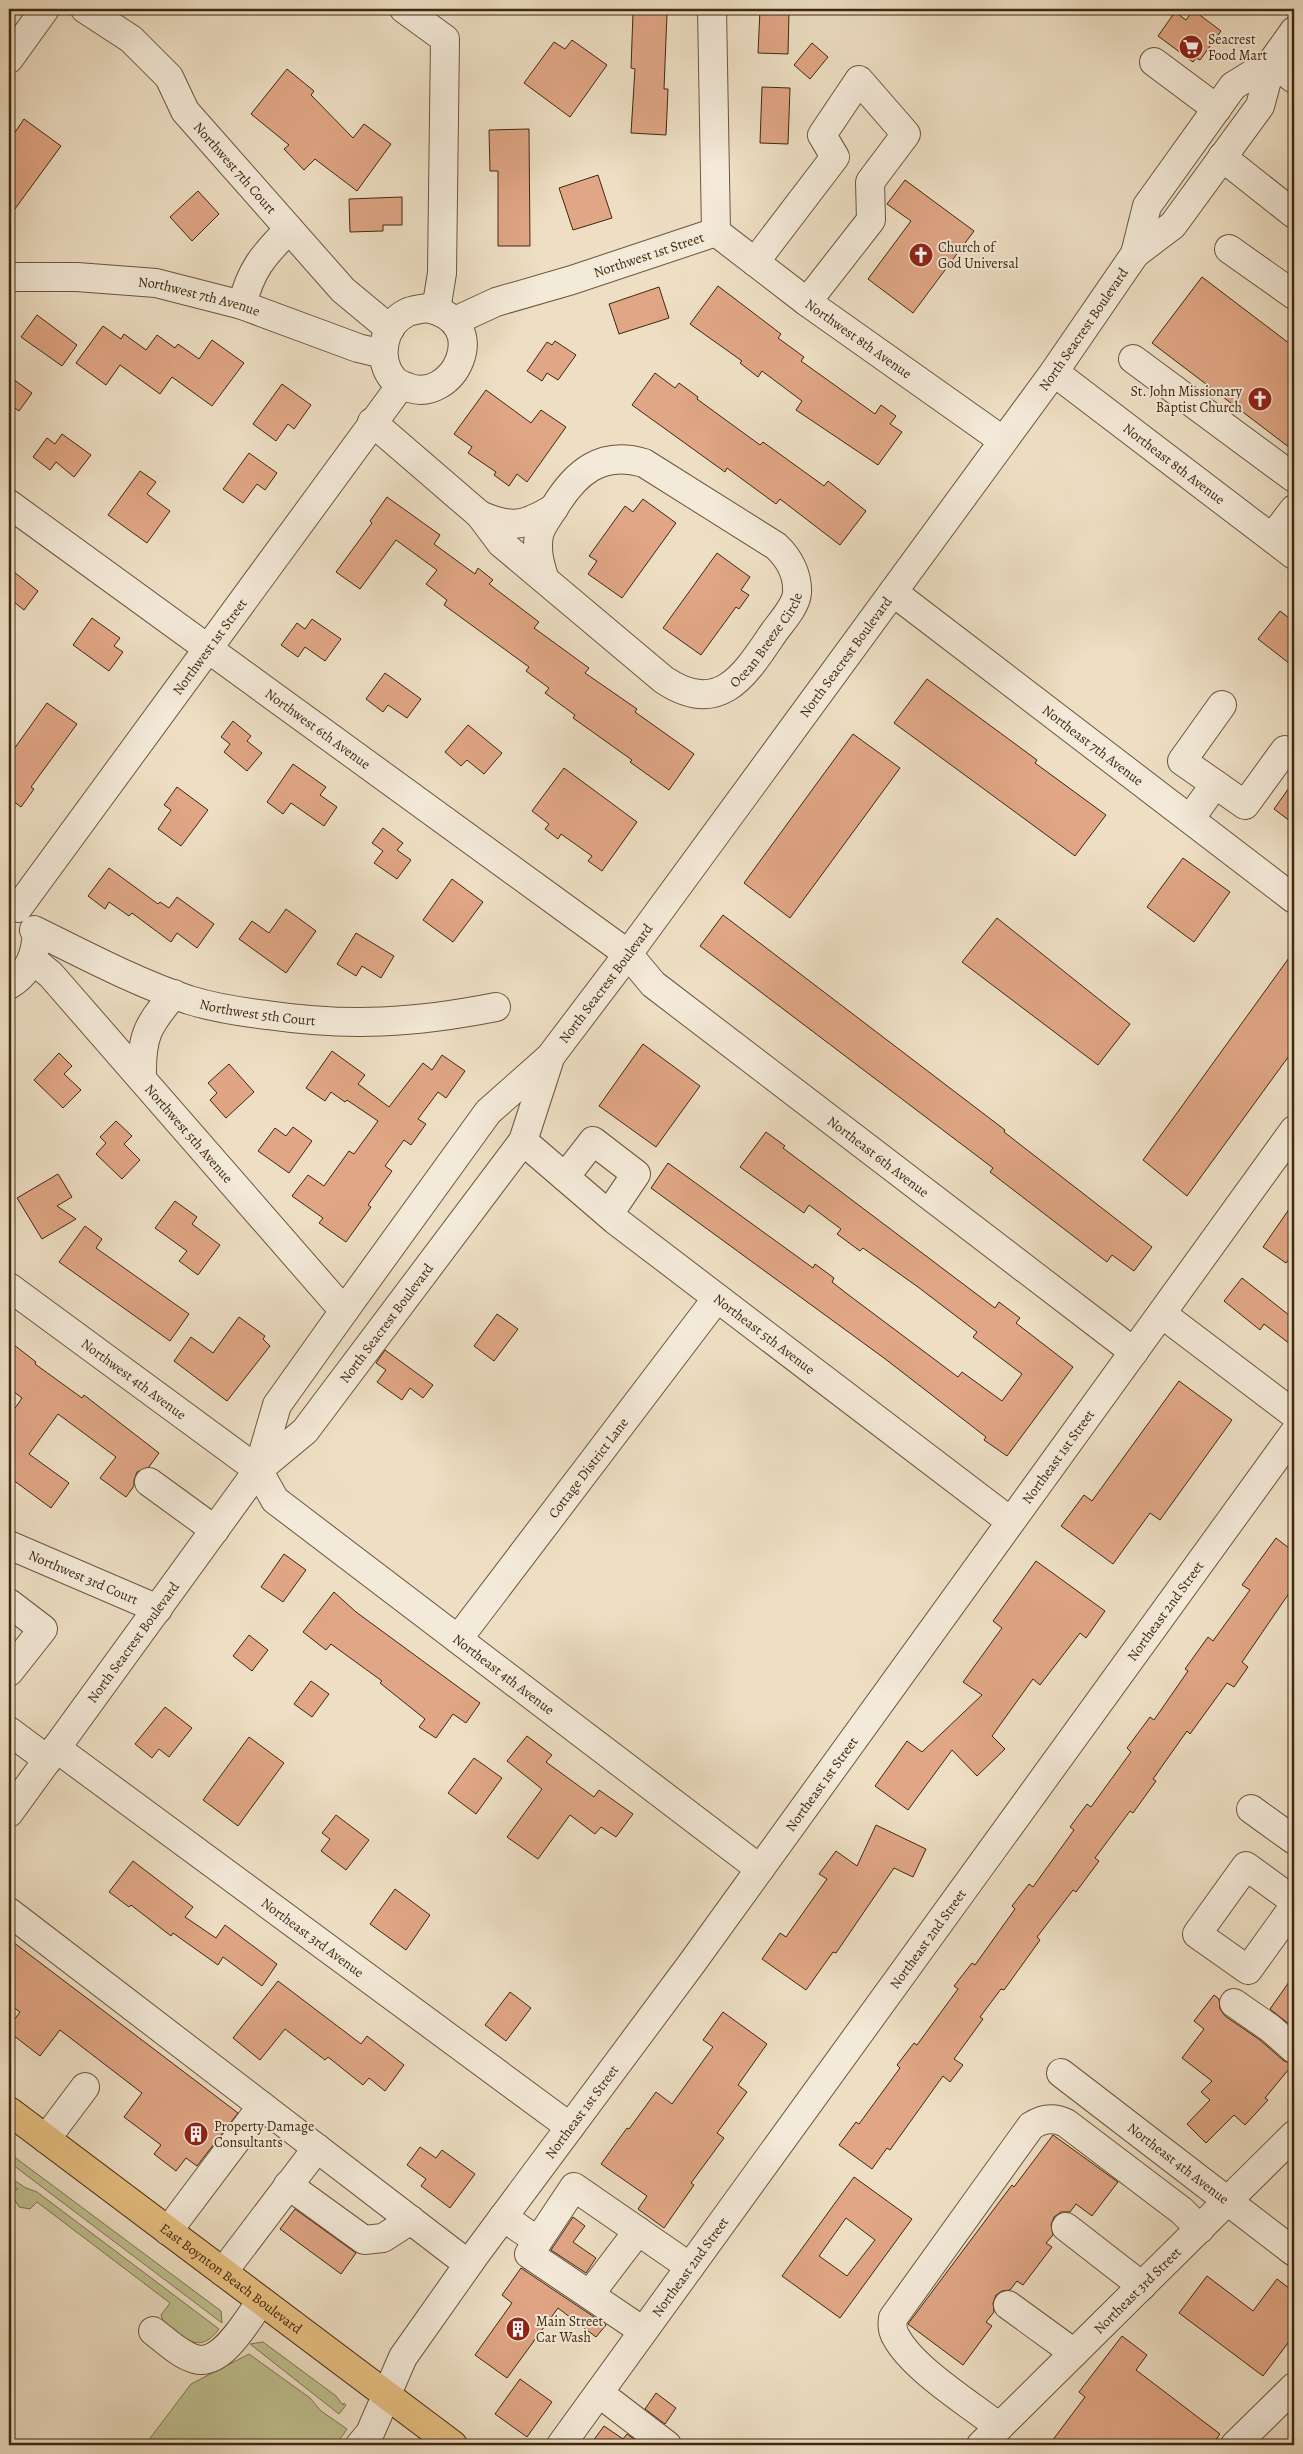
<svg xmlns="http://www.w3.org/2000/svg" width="1303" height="2454" font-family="Alegreya,serif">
<rect width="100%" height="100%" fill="#eedfc4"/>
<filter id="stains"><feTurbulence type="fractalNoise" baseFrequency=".004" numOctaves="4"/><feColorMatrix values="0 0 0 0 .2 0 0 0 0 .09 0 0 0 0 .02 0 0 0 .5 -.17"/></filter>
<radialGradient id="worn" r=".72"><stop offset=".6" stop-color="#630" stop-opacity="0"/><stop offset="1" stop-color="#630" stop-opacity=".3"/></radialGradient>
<!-- green -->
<path fill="#bfc08f" stroke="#80744f" d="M9,2153L221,2311L222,2323L9,2162Z
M9,2177L26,2188L37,2192L219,2329C198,2357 184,2336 163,2321L161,2315L170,2303L37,2202L30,2209L19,2207L10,2192L18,2189L9,2182Z
M263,2342L336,2396L343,2405L344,2403L346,2405L339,2414L250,2344Z
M249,2354L310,2398L321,2411L347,2429L336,2445H145L191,2384Z"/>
<!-- building -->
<path fill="#e0a685" stroke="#40280f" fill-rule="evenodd" d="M760,10L789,11L788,54L758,53Z
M1193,10L1221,31L1200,60L1196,58L1193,62L1158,36L1175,12L1186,20Z
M633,13L667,14L664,89H668L666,135L631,133L635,69L631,68Z
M572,40L607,65L570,117L524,83L554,42L565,49Z
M812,43L828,57L810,79L794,65Z
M287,69L314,91L311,95L353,138L364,124L391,144L357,191L315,159L304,170L284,149L289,145L251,114Z
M762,87L790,88L788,144L760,143Z
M24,119L61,146L9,217V141Z
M529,129L530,246H498V171H490L489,130Z
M598,175L612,218L573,230L559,188Z
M905,180L974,231L913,313L868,279L911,221L887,204Z
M198,191L219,214L192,241L170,217Z
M402,197V225H383V231L350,232L349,199Z
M1202,277L1294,347V451L1152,343Z
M718,286L781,334L778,338L804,357L801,361L875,414L881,405L896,416L890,424L902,432L878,465L796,410L802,401L762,371L758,377L740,363L742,361L690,324Z
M659,287L669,318L619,334L609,304Z
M37,315L77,345L62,366L21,337Z
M103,326L121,339L124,334L146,350L157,335L175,348L178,344L199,359L212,340L244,363L212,406L172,377L160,394L120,365L106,385L76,363Z
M555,341L576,355L558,380L547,373L542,381L527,371L547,342L552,345Z
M655,373L675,388L679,383L698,397L697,399L760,445L763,442L824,486L828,481L866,511L840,545L780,499L776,504L727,468L725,472L632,405Z
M9,376L32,393L19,411L9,404Z
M282,384L311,405L294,429L288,424L276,441L253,424Z
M486,390L531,423L541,410L566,427L527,482L517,474L509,486L494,475L496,472L468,453L472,447L454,434Z
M62,434L91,455L74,477L56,462L50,470L33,457L47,438L55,444Z
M249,453L277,473L265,490L257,484L243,503L223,489Z
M140,471L156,482L147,494L170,511L147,543L108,515Z
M387,497L440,535L434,544L475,574L478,568L493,580L489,584L539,622L534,628L589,668L585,673L637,709L635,712L694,754L669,790L630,762L632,760L573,718L575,715L545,693L549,688L526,671L529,667L444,605L447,600L426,584L437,570L396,540L360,589L336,572L372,523L370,521Z
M643,499L676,523L622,598L588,574L597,561L589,556L625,506L633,512Z
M717,553L750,577L741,590L749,595L739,609L736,607L701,655L663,628Z
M9,568L38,591L24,610L9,598Z
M1280,611L1294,622V667L1258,639Z
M92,618L120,638L114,646L123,652L109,671L73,645Z
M312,619L341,639L325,661L305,647L298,657L281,645L297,623L305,629Z
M385,673L421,699L407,718L388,705L383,712L366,699Z
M927,679L1037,760L1035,763L1106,815L1075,856L894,723Z
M47,703L77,724L31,787L34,789L21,807L9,798V756Z
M233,721L251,736L247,741L262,753L247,771L224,752L230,744L221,737Z
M468,725L502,753L484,774L467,760L461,766L445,752Z
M853,734L900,768L790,918L744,883Z
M293,764L326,787L320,795L337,807L324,826L291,803L283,814L267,802Z
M564,768L637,822L602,871L588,861L592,856L561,834L558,839L545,829L549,824L532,811Z
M1294,781V824L1274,809Z
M177,787L208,810L181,846L158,829L171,810L164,805Z
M383,828L403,843L397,850L411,860L397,879L374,863L383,851L372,843Z
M1183,858L1230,892L1194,942L1147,907Z
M109,868L158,904L160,902L169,908L177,897L214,924L197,948L177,933L171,942L132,913L129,916L109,902L105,909L88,896Z
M452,879L483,902L453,942L423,920Z
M286,909L316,931L286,973L239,939L252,921L269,933Z
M723,915L1005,1130L1004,1132L1152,1247L1134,1271L1112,1255L1107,1262L990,1172L993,1168L700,946Z
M997,918L1130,1024L1098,1065L962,962Z
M356,933L394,956L381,978L362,966L356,976L337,964Z
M1294,951V1049L1187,1196L1143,1160Z
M643,1044L700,1086L656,1147L599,1106Z
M332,1051L365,1075L358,1084L389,1107L423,1063L432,1070L442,1055L465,1071L446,1098L438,1092L418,1119L426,1124L411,1145L404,1140L385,1166L392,1171L368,1205L371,1207L346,1242L319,1223L323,1218L292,1196L308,1175L324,1186L349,1151L354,1154L378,1121L347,1100L345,1102L331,1092L325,1101L306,1088Z
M59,1053L72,1066L64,1074L81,1090L63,1108L34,1080Z
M229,1064L254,1092L226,1118L210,1100L217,1093L208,1083Z
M116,1121L132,1136L124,1144L140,1160L122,1179L96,1154L106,1143L100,1137Z
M293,1127L312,1141L289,1173L258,1151L275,1128L286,1136Z
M766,1132L785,1146L783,1148L995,1308L999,1302L1020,1318L1016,1323L1073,1367L1007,1456L984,1440L986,1437L884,1358L651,1188L668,1163L813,1268L815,1264L834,1278L832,1282L846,1293L958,1377L962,1372L1002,1401L1022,1374L973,1337L977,1332L918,1287L863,1248L860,1251L837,1234L841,1229L809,1205L804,1213L740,1167Z
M58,1174L72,1197L57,1206L76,1219L42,1239L17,1198Z
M175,1201L197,1217L192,1224L220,1245L198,1275L179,1261L187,1251L155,1228Z
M1294,1202V1252L1286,1263L1263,1247Z
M85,1226L102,1239L96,1248L189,1314L170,1341L59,1262Z
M1242,1278L1294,1319V1347L1264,1324L1260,1330L1224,1301Z
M497,1314L518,1329L494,1361L474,1346Z
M239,1317L265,1336L263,1339L270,1346L227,1401L174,1361L191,1337L213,1353Z
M9,1341L36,1362L35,1364L82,1398L84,1395L159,1453L149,1467L137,1472L134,1480V1486L126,1497L100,1478L116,1457L58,1414L29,1454L69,1483L51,1508L9,1477V1417L22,1398L9,1388Z
M385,1350L433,1385L423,1398L410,1388L402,1400L377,1382L386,1370L376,1363Z
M1179,1381L1232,1420L1160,1520L1150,1513L1113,1564L1061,1526L1084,1495L1092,1501Z
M1276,1538L1294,1552V1586L1242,1662L1248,1667L1234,1687L1227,1683L1190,1734L1187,1731L1153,1779L1156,1781L1133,1813L1130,1811L1095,1858L1099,1861L1076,1892L1073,1890L1037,1937L1040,1940L1004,1990L1001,1989L980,2017L983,2019L954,2059L963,2065L950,2082L943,2076L890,2150L887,2148L872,2169L839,2145L856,2122L859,2124L900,2068L897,2065L914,2043L917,2045L958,1989L954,1986L972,1963L975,1965L1015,1909L1012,1906L1029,1884L1033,1887L1074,1830L1070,1827L1087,1804L1091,1807L1131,1752L1127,1748L1150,1717L1154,1720L1188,1671L1185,1669L1208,1637L1213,1641L1250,1590L1242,1585Z
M284,1554L306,1570L283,1602L261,1587Z
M1036,1561L1105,1611L1086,1638L1080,1633L1040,1685L1033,1679L992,1736L1005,1749L977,1776L952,1750L908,1810L875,1786L907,1741L922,1752L982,1695L963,1682L1002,1628L993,1621Z
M334,1592L356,1612L480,1703L466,1723L453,1714L436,1738L419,1727L425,1719L380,1683L382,1681L331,1644L326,1650L303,1632Z
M249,1635L268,1650L252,1671L233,1656Z
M311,1681L329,1694L312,1717L294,1704Z
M165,1707L192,1728L169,1757L159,1749L152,1758L135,1744Z
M527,1736L552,1755L546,1762L594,1797L599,1790L633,1814L616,1837L601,1827L595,1834L570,1815L538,1859L507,1837L542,1789L507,1761Z
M249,1737L284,1763L238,1826L203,1800Z
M474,1758L502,1778L476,1814L448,1793Z
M336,1815L369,1840L346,1870L321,1851L330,1839L322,1833Z
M876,1825L926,1849L913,1877L894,1868L836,1953L833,1952L806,1990L762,1959L780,1933L786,1937L827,1879L819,1874L836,1851L857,1866Z
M133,1861L193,1907L185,1917L216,1938L225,1925L277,1964L262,1986L223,1957L218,1965L173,1933L171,1936L131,1905L129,1907L109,1892Z
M395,1889L430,1915L406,1950L370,1924Z
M9,1939L238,2113L197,2166L186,2158L176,2171L154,2154L161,2145L124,2117L142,2093L60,2030L40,2056L9,2032V2027L20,2012L9,2004Z
M1294,1975V2028L1270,2009Z
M278,1981L361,2044L367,2036L404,2065L385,2091L369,2078L363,2085L328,2057L325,2060L285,2029L260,2060L233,2038Z
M510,1992L531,2008L506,2041L485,2025Z
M1214,1995L1219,1999L1220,2009L1225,2016L1260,2040L1284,2061L1293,2064L1265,2098L1268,2100L1245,2125L1234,2115L1206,2143L1187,2124L1210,2100L1201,2092L1212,2081L1182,2058L1204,2029L1194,2021Z
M723,2012L767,2044L738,2085L747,2092L717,2133L724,2138L691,2183L694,2185L664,2228L638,2209L647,2196L601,2164L627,2128L629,2129L656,2092L672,2104L713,2047L703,2040Z
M1053,2135L1118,2182L1092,2216L1076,2204L1070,2212H1061L1054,2217L1051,2225L1053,2235L1046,2243L1052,2247L1023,2285L1017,2281L1010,2290L1002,2291L996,2295L993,2303L994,2312L986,2322L992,2326L963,2365L908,2324L1012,2185L1014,2187Z
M420,2147L436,2158L442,2150L475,2174L450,2208L421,2186L426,2179L407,2165Z
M854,2177L912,2219L840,2318L782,2276ZM846,2218L875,2240L847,2276L819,2256Z
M295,2209L356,2253L341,2274L280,2229Z
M573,2217L585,2226L573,2242L596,2258L586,2273L551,2250Z
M521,2268L606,2325L596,2337L558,2308L507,2378L475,2355L512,2303L502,2295Z
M1207,2276L1253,2311L1277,2279L1294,2292V2335L1263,2376L1179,2313Z
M1122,2336L1147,2355L1136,2370L1220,2434L1212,2445H1049L1085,2397L1079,2392Z
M520,2379L552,2402L527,2437L495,2414Z
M656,2393L676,2408L665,2424L645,2409Z
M604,2426L623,2439L627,2434L642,2445H590Z"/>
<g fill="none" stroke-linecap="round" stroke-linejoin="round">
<defs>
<g id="minor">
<path id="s1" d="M85,9L131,39L169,77L185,111L343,290L390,329"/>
<path d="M404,9L445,39L442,273L436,310"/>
<path d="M712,9L716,232"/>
<path d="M9,59L45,9"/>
<path d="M1154,62L1217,109"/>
<path d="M1272,62L1294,79"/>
<path d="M1222,157L1294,214"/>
<path id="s2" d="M716,232L807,302L1002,440"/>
<path d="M1229,249L1294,295"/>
<path d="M1135,254L1147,206L1233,86L1272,62"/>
<path d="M755,262L835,157L822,135L859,80L906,134L870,182L871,220L807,302"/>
<path id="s3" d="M9,277H77L156,283L242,305L358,348L383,354"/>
<path d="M242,305C251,269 263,256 289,229"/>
<path d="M427,308C495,322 453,406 407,387C402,385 398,384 394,380C376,360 382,324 408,312C414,310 421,309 427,308Z"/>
<path id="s4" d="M455,321L496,302L572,280L716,232"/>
<path d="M1133,359L1294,478"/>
<path id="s5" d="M1054,372L1294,555"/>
<path id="s6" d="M372,422L480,515L501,543L664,680C720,717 745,675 774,632C782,621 796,606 797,593C798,575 789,558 776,546L644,463C601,450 575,473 554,508C549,516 541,526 539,535C536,551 540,565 545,580"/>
<path id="s7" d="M9,504L628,954L653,984L1134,1352"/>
<path d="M480,515C512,529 524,526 554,508"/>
<path d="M1272,538L1294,509"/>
<path id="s8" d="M893,592L1294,899"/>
<path d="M1215,784L1182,761L1222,705"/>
<path d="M1190,819L1215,784L1245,805L1285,750"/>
<path id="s9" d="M18,908L401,385"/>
<path id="s10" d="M34,930C85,955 135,982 189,1000C215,1008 241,1012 267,1015C349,1027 415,1023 496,1007"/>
<path id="s11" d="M32,959L51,975L344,1311"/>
<path d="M9,985C26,975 34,960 36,941"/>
<path d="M142,1079C141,1036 147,1026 174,994"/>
<path id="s12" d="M523,1141L615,1220L1010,1521"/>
<path d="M565,1177L593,1141L636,1174L609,1214"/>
<path id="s13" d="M9,1287L258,1470L275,1500L760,1869"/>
<path d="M1162,1314L1294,1414"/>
<path id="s14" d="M258,1470L277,1405L344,1311L488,1112L550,1057L628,954L1054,372L1135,254L1173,225L1260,106L1272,62L1294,31"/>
<path d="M149,1482L215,1530"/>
<path id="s15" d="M9,1545L158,1609"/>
<path d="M9,1603L43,1629L9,1672"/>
<path id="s16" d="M458,1639L717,1298"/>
<path d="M9,1731L48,1760"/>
<path id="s17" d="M56,1748L570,2127"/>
<path d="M1251,1809L1294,1840"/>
<path id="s18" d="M9,1813L258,1470L305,1431L523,1141L550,1058"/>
<path d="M1294,1901L1246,1866L1197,1934L1248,1970L1294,1906"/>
<path d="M9,1912L468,2264"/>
<path d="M1234,2003L1270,2028L1294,2049"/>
<path id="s19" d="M1061,2073L1294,2252"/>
<path d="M46,2139L85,2087"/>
<path d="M288,2185L364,2240L383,2238L411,2220"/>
<path d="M503,2217L538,2241L574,2187L690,2267"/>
<path d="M1066,2227L1142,2286"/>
<path d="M168,2231L262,2106"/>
<path d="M538,2241L529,2254L643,2331"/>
<path d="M223,2272L317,2148"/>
<path d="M590,2294L638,2231"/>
<path d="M1008,2305L1074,2353"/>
<path d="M153,2331C165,2340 180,2355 195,2359C222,2367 248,2319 261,2301"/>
<path d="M599,2393L667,2445"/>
<path d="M999,2427C970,2404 913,2369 896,2337C892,2331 892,2325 893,2318L1031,2126C1043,2118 1054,2117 1066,2123L1182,2211L1200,2229"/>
<path id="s20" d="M360,2445L370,2433L403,2357L475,2255L692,1963L1294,1130"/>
<path id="s21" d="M561,2445L1294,1433"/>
<path id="s22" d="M981,2445L1294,2135"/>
<path d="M1235,2445L1294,2387"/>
</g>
<g id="major">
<path id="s23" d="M9,2111L453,2445"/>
</g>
</defs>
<!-- minor casing -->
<use href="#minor" stroke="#6c563c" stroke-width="30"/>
<!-- major casing -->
<use href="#major" stroke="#40280f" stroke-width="30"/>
<!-- minor -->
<use href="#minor" stroke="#f4ead9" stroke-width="28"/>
<!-- major -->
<use href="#major" stroke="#e7c082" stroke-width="28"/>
</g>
<!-- icons -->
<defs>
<symbol id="supermarket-disc" viewBox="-11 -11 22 22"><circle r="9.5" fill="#8f2418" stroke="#f4ead9"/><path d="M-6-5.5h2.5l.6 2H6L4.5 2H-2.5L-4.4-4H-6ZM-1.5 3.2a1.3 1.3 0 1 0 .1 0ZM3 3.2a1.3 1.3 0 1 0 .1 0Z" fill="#fff"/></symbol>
<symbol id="church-disc" viewBox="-11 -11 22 22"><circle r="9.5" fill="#8f2418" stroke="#f4ead9"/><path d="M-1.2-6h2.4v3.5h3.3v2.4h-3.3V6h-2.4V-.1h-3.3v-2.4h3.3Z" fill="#fff"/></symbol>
<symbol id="building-disc" viewBox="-11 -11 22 22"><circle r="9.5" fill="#8f2418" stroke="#f4ead9"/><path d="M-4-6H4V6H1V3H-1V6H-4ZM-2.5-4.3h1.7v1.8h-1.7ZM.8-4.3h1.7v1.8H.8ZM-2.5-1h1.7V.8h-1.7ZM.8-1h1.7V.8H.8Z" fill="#fff"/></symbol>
</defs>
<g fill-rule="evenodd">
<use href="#supermarket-disc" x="1177" y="33" width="28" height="28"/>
<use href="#church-disc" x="907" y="241" width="28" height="28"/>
<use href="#church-disc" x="1246" y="385" width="28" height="28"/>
<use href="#building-disc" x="182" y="2120" width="28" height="28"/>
<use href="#building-disc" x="504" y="2315" width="28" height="28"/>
</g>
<g text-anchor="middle" stroke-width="4" stroke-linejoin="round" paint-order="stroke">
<!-- poi labels -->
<g font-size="14" fill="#40280f" stroke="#f4ead9" text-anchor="start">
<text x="1208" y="44">Seacrest<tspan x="1208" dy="16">Food Mart</tspan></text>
<text x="938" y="252">Church of<tspan x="938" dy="16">God Universal</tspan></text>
<text x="1242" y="396" text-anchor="end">St. John Missionary<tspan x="1242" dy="16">Baptist Church</tspan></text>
<text x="214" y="2131">Property Damage<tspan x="214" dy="16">Consultants</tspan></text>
<text x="536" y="2326">Main Street<tspan x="536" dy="16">Car Wash</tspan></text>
</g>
<!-- street labels -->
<g font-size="14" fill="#40280f" stroke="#f4ead9">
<text dy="5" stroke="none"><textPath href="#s1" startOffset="222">Northwest 7th Court</textPath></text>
<text dy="5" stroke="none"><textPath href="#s4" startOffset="205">Northwest 1st Street</textPath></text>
<text dy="5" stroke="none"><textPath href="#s3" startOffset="192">Northwest 7th Avenue</textPath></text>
<text dy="5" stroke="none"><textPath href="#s14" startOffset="1414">North Seacrest Boulevard</textPath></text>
<text dy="5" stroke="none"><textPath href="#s2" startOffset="178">Northwest 8th Avenue</textPath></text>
<text dy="5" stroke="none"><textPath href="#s5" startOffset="151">Northeast 8th Avenue</textPath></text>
<text dy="5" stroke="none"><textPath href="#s6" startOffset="520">Ocean Breeze Circle</textPath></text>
<text dy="5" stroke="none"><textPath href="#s9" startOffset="324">Northwest 1st Street</textPath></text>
<text dy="5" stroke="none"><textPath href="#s14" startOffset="1009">North Seacrest Boulevard</textPath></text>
<text dy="5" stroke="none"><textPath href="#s7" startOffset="382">Northwest 6th Avenue</textPath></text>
<text dy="5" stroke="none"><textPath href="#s8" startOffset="252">Northeast 7th Avenue</textPath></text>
<text dy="5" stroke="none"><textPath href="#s14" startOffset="604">North Seacrest Boulevard</textPath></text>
<text dy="5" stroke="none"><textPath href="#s10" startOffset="240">Northwest 5th Court</textPath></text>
<text dy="5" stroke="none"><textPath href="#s11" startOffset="235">Northwest 5th Avenue</textPath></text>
<text dy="5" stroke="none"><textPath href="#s7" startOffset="1088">Northeast 6th Avenue</textPath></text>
<text dy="5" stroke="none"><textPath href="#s18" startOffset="620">North Seacrest Boulevard</textPath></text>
<text dy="5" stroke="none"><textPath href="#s12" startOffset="309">Northeast 5th Avenue</textPath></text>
<text dy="5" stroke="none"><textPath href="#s13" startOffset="155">Northwest 4th Avenue</textPath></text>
<text dy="5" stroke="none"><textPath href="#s20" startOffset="1212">Northeast 1st Street</textPath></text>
<text dy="5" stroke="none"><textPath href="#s16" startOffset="215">Cottage District Lane</textPath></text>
<text dy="5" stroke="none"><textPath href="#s15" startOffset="81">Northwest 3rd Court</textPath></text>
<text dy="5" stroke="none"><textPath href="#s21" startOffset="1030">Northeast 2nd Street</textPath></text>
<text dy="5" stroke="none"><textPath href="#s18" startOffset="211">North Seacrest Boulevard</textPath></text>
<text dy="5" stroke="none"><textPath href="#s13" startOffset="631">Northeast 4th Avenue</textPath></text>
<text dy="5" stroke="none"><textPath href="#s20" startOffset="808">Northeast 1st Street</textPath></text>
<text dy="5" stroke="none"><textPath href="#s17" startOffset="319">Northeast 3rd Avenue</textPath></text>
<text dy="5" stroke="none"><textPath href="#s21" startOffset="625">Northeast 2nd Street</textPath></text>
<text dy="5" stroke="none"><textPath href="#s20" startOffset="402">Northeast 1st Street</textPath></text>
<text dy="5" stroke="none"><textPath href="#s19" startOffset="148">Northeast 4th Avenue</textPath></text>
<text dy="5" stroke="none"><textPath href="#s21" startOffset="220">Northeast 2nd Street</textPath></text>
<text dy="5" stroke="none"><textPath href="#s23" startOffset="278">East Boynton Beach Boulevard</textPath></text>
<text dy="5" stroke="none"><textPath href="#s22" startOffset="220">Northeast 3rd Street</textPath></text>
</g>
</g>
<!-- margin -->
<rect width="1303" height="2454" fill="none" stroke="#eedfc4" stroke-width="30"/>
<rect x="10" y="10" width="1283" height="2434" fill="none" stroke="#40280f" stroke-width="2.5"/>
<rect x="15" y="15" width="1273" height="2424" fill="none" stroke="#40280f"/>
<rect width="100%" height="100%" filter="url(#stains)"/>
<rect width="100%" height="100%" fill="url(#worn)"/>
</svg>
